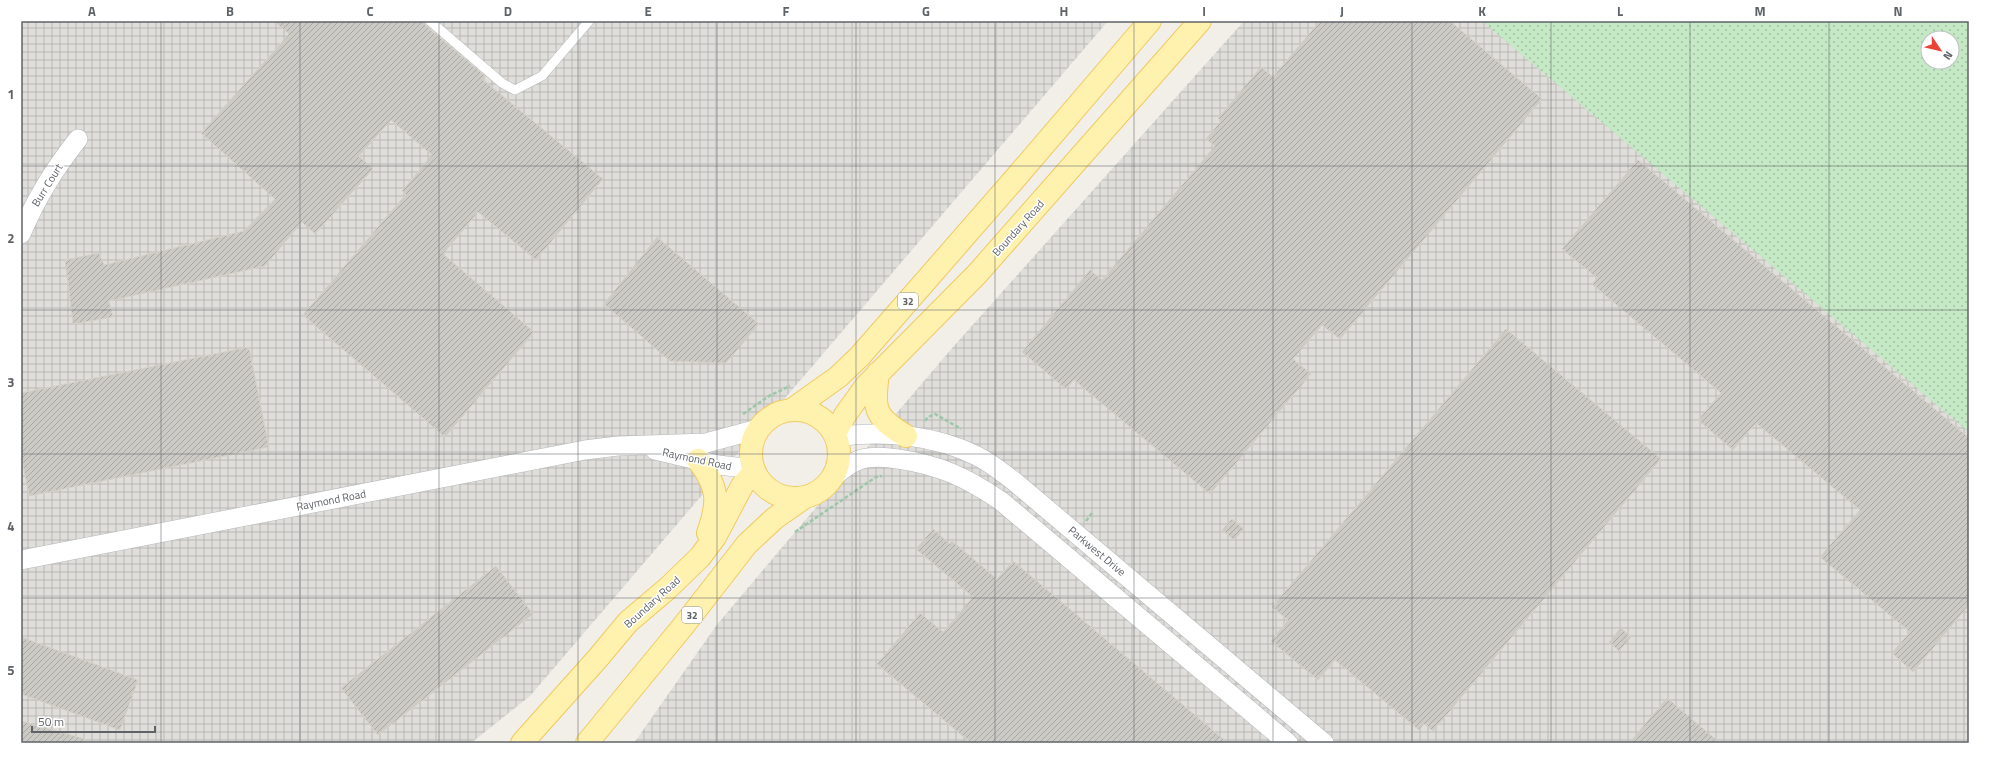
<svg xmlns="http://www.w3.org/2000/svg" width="1990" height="764" font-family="'Titillium Web',sans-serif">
<defs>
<pattern id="industrial-grid" width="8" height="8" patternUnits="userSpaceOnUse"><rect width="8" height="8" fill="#e0deda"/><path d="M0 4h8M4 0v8" fill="none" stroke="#b9b8b5"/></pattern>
<pattern id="grass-dots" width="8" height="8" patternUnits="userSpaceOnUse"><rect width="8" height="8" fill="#c5e8c5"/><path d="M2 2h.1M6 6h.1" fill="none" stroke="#a3c0a4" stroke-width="1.8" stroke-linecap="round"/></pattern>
<pattern id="building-hatch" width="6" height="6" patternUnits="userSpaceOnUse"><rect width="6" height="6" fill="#cccac5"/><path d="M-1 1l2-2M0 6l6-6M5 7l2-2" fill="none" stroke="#a9a8a4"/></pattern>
</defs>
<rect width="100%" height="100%" fill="#f1efe8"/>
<!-- industrial -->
<path fill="url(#industrial-grid)" d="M21,21H1108L530,696L471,743H21Z
M1244,21H1488L1969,427V743H634L716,626L784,545L953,347Z"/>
<!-- grass -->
<path fill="url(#grass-dots)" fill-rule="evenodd" d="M1482,21H1969V432ZM1928,38H1952V62H1928Z"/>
<!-- building -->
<path fill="url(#building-hatch)" stroke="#d6d1c6" d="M274,21H424L426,26L485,76L482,79L603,179L536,260L478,212L443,254L534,332L445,437L303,315L406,194L402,191L432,155L391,120L359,156L373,169L315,234L302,222L265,266L109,301L113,317L73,324L65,260L99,253L104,265L244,231L275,199L201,133L289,34Z
M1320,21H1450L1542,99L1340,339L1322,325L1293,359L1311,374L1210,494L1074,380L1066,389L1022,352L1090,270L1102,280L1215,146L1206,139L1221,121L1218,118L1261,67L1273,77Z
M1638,160L1969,438V605L1913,672L1892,653L1910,632L1820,557L1860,510L1756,423L1733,450L1698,420L1721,393L1592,284L1597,278L1562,249Z
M657,237L759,324L726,363L670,361L604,304Z
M1506,329L1661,459L1433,731L1424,724L1419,730L1335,660L1318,680L1271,641L1288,620L1272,607Z
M249,347L269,447L29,496L21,453V393Z
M1232,519L1244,529L1234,540L1222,530Z
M933,529L950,544L952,541L997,579L1013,561L1228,743H971L877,664L920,613L943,632L973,597L916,549Z
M496,566L533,614L378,735L341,688Z
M1621,628L1631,637L1619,651L1609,642Z
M21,637L138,680L120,730L21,694Z
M1667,698L1720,743H1629Z
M21,721L85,739L84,743H21Z"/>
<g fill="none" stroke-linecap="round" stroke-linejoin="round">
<defs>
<path id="lane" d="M430,21L502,83L515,90L542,76L589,21"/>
<path id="street" d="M21,234C37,197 53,171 78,139
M836,437C882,430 935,435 977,456C991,463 1003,473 1015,482L1324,743
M655,450L718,465L753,469
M831,479C839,472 848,464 859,460C871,456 885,457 898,459C939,465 966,477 1001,501L1288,743
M21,560L585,450L618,446L706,443L758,429"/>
<path id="primary" d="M878,373C873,409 874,417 906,436
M793,409L838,377L860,356L1012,182L1150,21
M751 454a44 44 0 1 1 88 0a44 44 0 1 1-88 0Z
M835,434L845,415L866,386L977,274L1200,21
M698,460C719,487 719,502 708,533
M522,743L598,658L628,622L668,588L700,557L715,537L742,486L754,471
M587,743L684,625L747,544L775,518L805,497"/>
</defs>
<!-- lane casing -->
<use href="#lane" stroke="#b5b8bc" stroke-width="10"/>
<!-- street casing -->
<use href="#street" stroke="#b5b8bc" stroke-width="20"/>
<!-- primary casing -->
<use href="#primary" stroke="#f2c960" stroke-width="24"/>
<!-- path -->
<path stroke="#9cc7a9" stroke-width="2.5" stroke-dasharray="4 2" stroke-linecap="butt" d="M743,414L769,396L790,386
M925,421L928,417L935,414L961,429
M1086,521L1092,513
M795,532L876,477L882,476"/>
<!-- lane -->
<use href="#lane" stroke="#fff" stroke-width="9"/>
<!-- street -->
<use href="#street" stroke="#fff" stroke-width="19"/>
<!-- primary -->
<use href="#primary" stroke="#fff2af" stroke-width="22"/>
</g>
<!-- grid -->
<path fill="none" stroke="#5f6368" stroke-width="1" stroke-opacity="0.55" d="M161,21V743M300,21V743M439,21V743M578,21V743M717,21V743M856,21V743M995,21V743M1134,21V743M1273,21V743M1412,21V743M1551,21V743M1690,21V743M1829,21V743M21,166H1969M21,310H1969M21,454H1969M21,598H1969"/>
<g text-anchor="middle" stroke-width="3" stroke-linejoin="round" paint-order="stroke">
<!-- shield labels -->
<g fill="#fff" stroke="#8f9295" stroke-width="1">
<rect x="898" y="293" width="20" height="16" rx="3"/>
<rect x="682" y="607" width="20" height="16" rx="3"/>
</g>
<g font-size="10" font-weight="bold" fill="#5f6368">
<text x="908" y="305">32</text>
<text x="692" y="619">32</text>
</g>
<!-- street labels -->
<g font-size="11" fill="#5f6368" stroke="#fff">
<text transform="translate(47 185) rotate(-58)" y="4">Burr Court</text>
<text transform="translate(1018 228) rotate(-48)" y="4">Boundary Road</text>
<text transform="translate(697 459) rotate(12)" y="4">Raymond Road</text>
<text transform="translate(331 500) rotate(-11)" y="4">Raymond Road</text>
<text transform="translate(1097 551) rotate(40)" y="4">Parkwest Drive</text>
<text transform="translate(652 602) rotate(-42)" y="4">Boundary Road</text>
</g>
</g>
<!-- border -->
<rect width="1990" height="764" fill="none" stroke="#ffffff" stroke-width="44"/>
<!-- north arrow -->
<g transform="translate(1940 50) rotate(125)"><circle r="19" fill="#ffffff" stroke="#bfc1c3"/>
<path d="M0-3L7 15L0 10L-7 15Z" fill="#ea4335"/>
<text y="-6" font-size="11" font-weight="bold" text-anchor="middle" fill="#5f6368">N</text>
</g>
<!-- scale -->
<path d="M32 726v6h123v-6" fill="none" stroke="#5f6368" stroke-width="2"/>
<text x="38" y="726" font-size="12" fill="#5f6368" stroke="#ffffff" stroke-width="3" paint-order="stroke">50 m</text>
<rect x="22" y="22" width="1946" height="720" fill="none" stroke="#5f6368" stroke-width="1.5"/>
<g font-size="13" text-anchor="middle" font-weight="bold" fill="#5f6368">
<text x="92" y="16">A</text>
<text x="230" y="16">B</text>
<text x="370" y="16">C</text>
<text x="508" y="16">D</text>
<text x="648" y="16">E</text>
<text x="786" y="16">F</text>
<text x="926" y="16">G</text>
<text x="1064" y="16">H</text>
<text x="1204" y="16">I</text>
<text x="1342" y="16">J</text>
<text x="1482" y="16">K</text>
<text x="1620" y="16">L</text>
<text x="1760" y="16">M</text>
<text x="1898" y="16">N</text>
<text x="11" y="99">1</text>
<text x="11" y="243">2</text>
<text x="11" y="387">3</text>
<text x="11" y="531">4</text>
<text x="11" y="675">5</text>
</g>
</svg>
